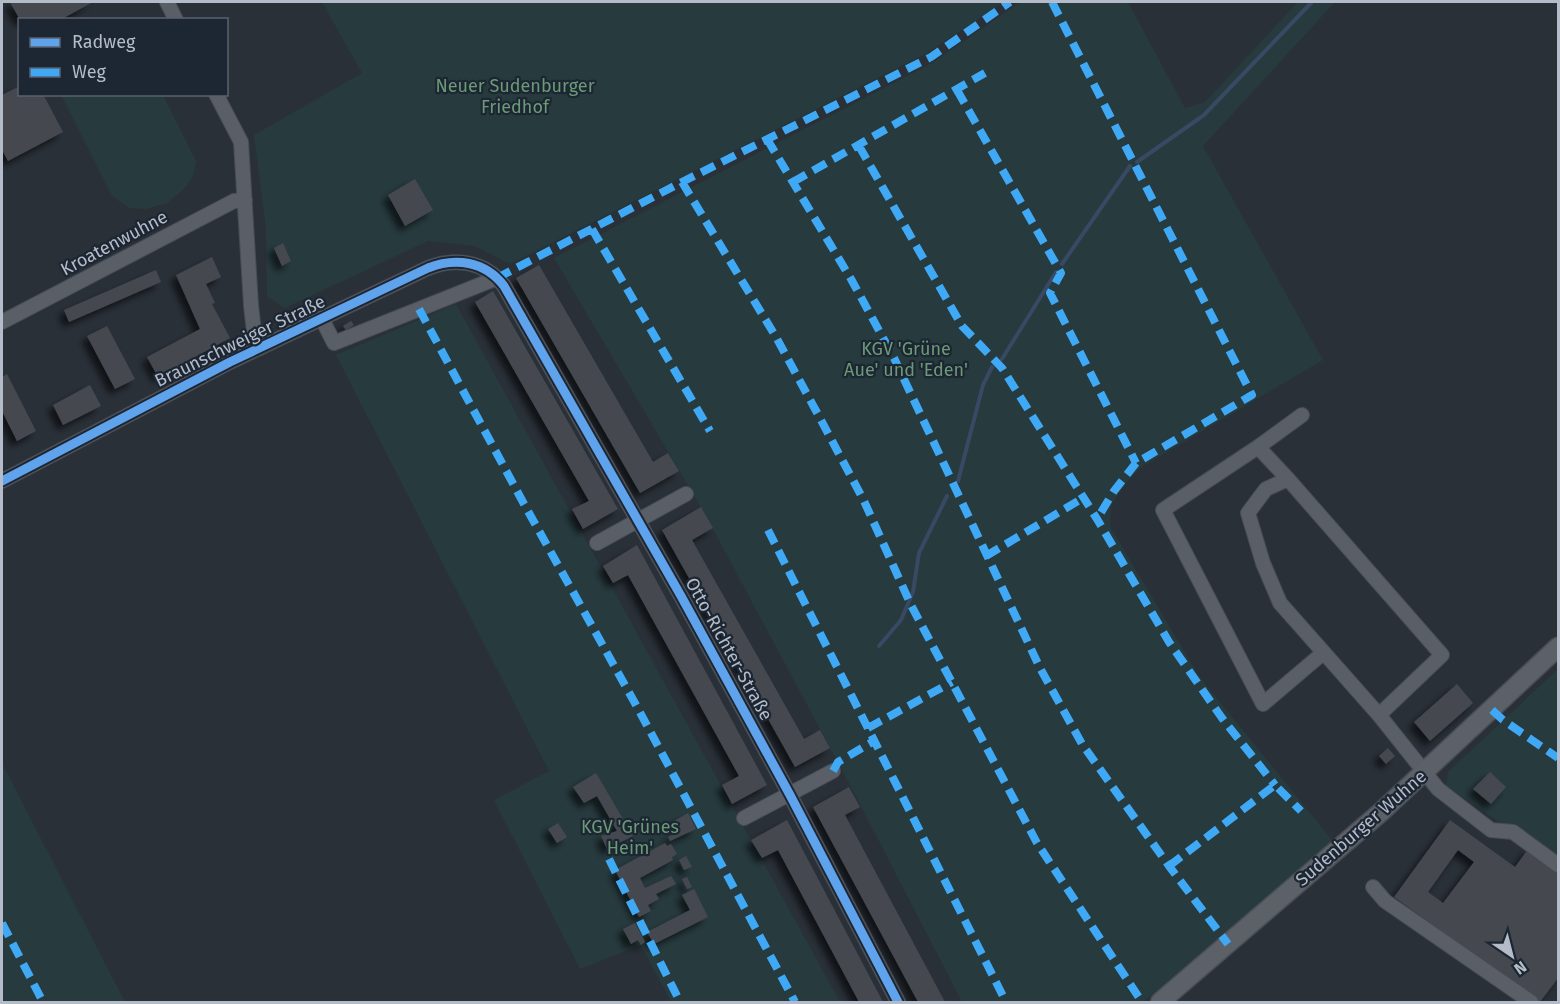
<svg xmlns="http://www.w3.org/2000/svg" width="1560" height="1004" font-family="'Fira Sans',sans-serif">
<defs>
<filter id="shadow"><feDropShadow dx="-5.5" dy="5.5" stdDeviation="3" flood-color="#0009"/></filter>
</defs>
<rect width="100%" height="100%" fill="#2a3038"/>
<!-- green -->
<path fill="#273a3e" d="M322,2H1004L927,53L510,264L475,246L428,241L285,308L267,297L266,230L254,135L362,73Z
M1020,2H1128L1185,108L1205,102L1298,2H1335L1203,146L1323,360L1140,468L1126,483L1111,505L1110,526L1199,676L1332,840L1321,852L1143,1002H962L851,787L706,516L554,258L932,63Z
M61,95H163L196,161L193,177L183,190L167,203L146,209L129,208L112,196Z
M456,304L840,1002H671L641,945L580,969L494,800L549,771L336,355Z
M1558,669V862L1446,786L1448,772Z
M2,763L125,1002H2Z"/>
<g fill="none" stroke-linecap="round" stroke-linejoin="round">
<!-- stream -->
<path stroke="#384963" stroke-width="4" d="M1137,162L1204,115L1312,2
M1062,264L1130,166
M1002,359L1056,272
M958,481L983,385L992,367
M879,646L901,620L913,592L919,553L947,496"/>
</g>
<!-- building -->
<path fill="#444950" fill-rule="evenodd" filter="url(#shadow)" d="M10,2H93L60,20H20Z
M20,86V94H43L63,132L8,161L2,150V95Z
M415,179L433,210L405,226L388,195Z
M283,243L291,261L282,266L274,248Z
M212,257L221,277L206,284L215,303L212,304L230,338L158,377L147,357L200,329L176,275Z
M539,265L653,462L668,453L679,471L640,493L516,278Z
M156,270L161,282L69,322L64,310Z
M493,291L618,509L583,529L572,509L589,501L475,302Z
M351,321L354,325L346,330L343,326Z
M107,326L135,379L115,389L87,336Z
M7,374L36,431L17,441L2,411V377Z
M90,385L101,406L63,425L53,405Z
M701,507L713,528L692,540L804,739L820,730L830,748L795,767L662,530Z
M637,545L767,785L732,804L722,785L739,776L628,575L613,583L603,566Z
M1457,684L1473,703L1430,741L1414,722Z
M1388,748L1395,756L1386,764L1379,756Z
M1490,772L1506,787L1491,804L1473,789Z
M596,773L633,836L607,849L601,836L617,831L597,796L584,803L573,787Z
M849,787L860,807L845,815L945,1002H918L813,807Z
M688,813L696,829L670,841L668,837L679,831L674,821Z
M787,820L883,1002H859L778,850L762,858L751,840Z
M1450,820L1515,867L1529,848L1558,870V978L1540,1002L1394,897ZM1458,850L1474,862L1443,903L1428,892Z
M558,823L567,837L557,843L548,829Z
M665,843L667,846L671,844L677,854L672,857L673,860L640,878L645,888L671,876L676,884L656,894L659,899L648,905L651,911L639,917L615,870Z
M686,856L692,867L684,870L679,860Z
M687,877L692,887L687,889L682,879Z
M694,889L708,917L654,944L647,932L690,910L682,895Z
M635,923L645,942L641,945L638,940L631,944L623,929Z"/>
<g fill="none" stroke-linecap="round" stroke-linejoin="round">
<defs>
<path id="minor" d="M167,2L176,20
M216,94L241,142L251,305L254,332L260,348
M322,319L334,343L497,278
M2,322L234,201L245,200
M1302,415L1258,447L1163,510L1263,704L1323,653
M1258,447L1288,479L1442,655L1379,715
M1288,479L1266,489L1248,513L1263,563L1280,603L1379,715L1438,789L1491,830L1513,832L1558,865
M2,481L230,362L428,268C455,257 485,261 504,286L681,596L790,795L898,1002
M597,543L686,494
M744,818L833,771
M1373,887L1385,901L1531,1002"/>
<path id="major" d="M1160,1002L1381,812L1558,647"/>
</defs>
<!-- minor casing -->
<use href="#minor" stroke="#484c53" stroke-width="16"/>
<!-- major casing -->
<use href="#major" stroke="#484c55" stroke-width="21"/>
<!-- minor -->
<use href="#minor" stroke="#5a5e66" stroke-width="14"/>
<!-- major -->
<use href="#major" stroke="#5c6168" stroke-width="18"/>
<!-- quiet -->
<path stroke="#3fa9f5" stroke-width="8" stroke-dasharray="15 8" stroke-linecap="butt" d="M1052,2L1252,395L1136,463L1114,491L1097,519
M957,90L1061,273L1050,293L1136,463
M767,139L851,279L894,358L1040,668L1082,744L1169,866L1228,944
M859,146L962,326L1002,368L1097,519L1169,642L1222,718L1275,785
M682,182L776,337L821,420L864,501L911,605L1037,843L1142,1002
M793,182L985,73
M592,229L710,431
M497,278L682,182L931,57L1010,2
M419,309L524,504L636,705L795,1002
M768,530L1006,1002
M986,556L1083,498
M1492,710L1503,720L1558,758
M868,728L952,682
M833,771L838,762L874,741
M609,859L680,1002
M1169,866L1275,785L1301,811
M2,923L43,1002"/>
<defs>
<path id="cycleway" d="M2,481L230,362L428,268C455,257 485,261 504,286L681,596L790,795L898,1002"/>
</defs>
<!-- cycleway casing -->
<use href="#cycleway" stroke="#1d2633" stroke-width="13"/>
<!-- cycleway -->
<use href="#cycleway" stroke="#60a3ed" stroke-width="9"/>
</g>
<g text-anchor="middle" stroke-width="4.5" stroke-linejoin="round" paint-order="stroke">
<!-- park labels -->
<g font-size="18" fill="#6b9a76" stroke="#1d2633">
<text x="515" y="92">Neuer Sudenburger<tspan x="515" dy="21">Friedhof</tspan></text>
<text x="906" y="355">KGV 'Grüne<tspan x="906" dy="21">Aue' und 'Eden'</tspan></text>
<text x="630" y="833">KGV 'Grünes<tspan x="630" dy="21">Heim'</tspan></text>
</g>
<!-- street labels -->
<g font-size="18" fill="#b4bcc9" stroke="#1d2633">
<text transform="translate(114 243) rotate(-28)" y="6">Kroatenwuhne</text>
<text transform="translate(240 341) rotate(-26)" y="6">Braunschweiger Straße</text>
<text transform="translate(729 649) rotate(61)" y="6">Otto-Richter-Straße</text>
<text transform="translate(1361 828) rotate(-41)" y="6">Sudenburger Wuhne</text>
</g>
</g>
<!-- border -->
<rect width="1560" height="1004" fill="none" stroke="#b4bcc9" stroke-width="6"/>
<!-- legend -->
<rect x="18" y="18" width="210" height="78" fill="#1d2633" stroke="#59626f" stroke-width="1.5"/>
<rect x="30" y="38" width="30" height="9" fill="#60a3ed" stroke="#59626f" stroke-width="1.5"/>
<text x="72" y="48" font-size="18" fill="#b4bcc9">Radweg</text>
<rect x="30" y="68" width="30" height="9" fill="#3fa9f5" stroke="#59626f" stroke-width="1.5"/>
<text x="72" y="78" font-size="18" fill="#b4bcc9">Weg</text>
<!-- north arrow -->
<g transform="translate(1512 956) rotate(145)" stroke="#1d2633" stroke-width="4.5" paint-order="stroke">
<path d="M0-4.5L10 22L0 15L-10 22Z" fill="#b4bcc9"/>
<text y="-9" font-size="16" font-weight="bold" text-anchor="middle" fill="#b4bcc9">N</text>
</g>
</svg>
